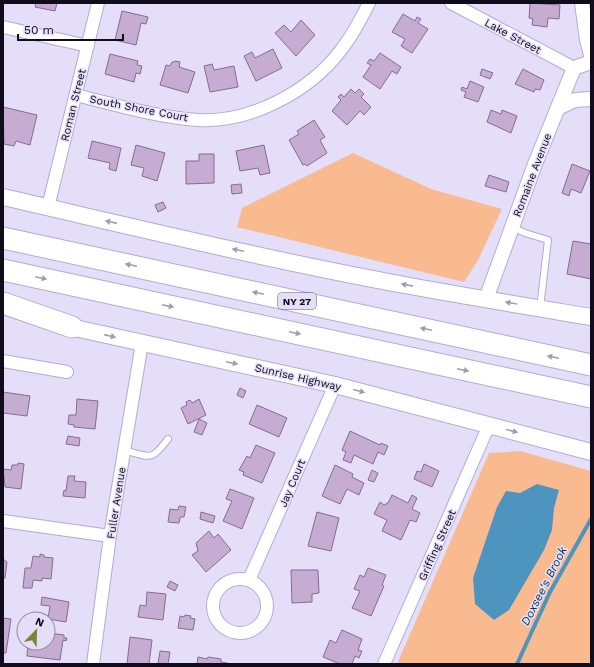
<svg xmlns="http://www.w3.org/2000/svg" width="594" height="667" font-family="'Work Sans',sans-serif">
<rect width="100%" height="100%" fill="#e4def9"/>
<!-- green -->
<path fill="#f9ba8f" d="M353,153L431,189L502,209L478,260L464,282L237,227L242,208Z
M520,451L591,471V664H397L489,453Z"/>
<!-- water -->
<path fill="#4d95be" d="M537,484L559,490L554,508L552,530L544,550L509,610L494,620L475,604L473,578L497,507L506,491L520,493Z"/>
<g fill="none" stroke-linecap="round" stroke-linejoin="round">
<!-- stream -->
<path stroke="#4d95be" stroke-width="4" d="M517,664L550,592L591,519"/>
</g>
<!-- building -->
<path fill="#c6abd2" stroke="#856d90" d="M36,3H57L55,11L35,7Z
M530,3L560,5L559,19L548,18L547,27L532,25L533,19L529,18Z
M122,11L148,17L146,24L141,23L136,45L115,40Z
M403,14L415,21L417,17L421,19L418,23L428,29L412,53L401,46L405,39L392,32Z
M301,20L315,35L296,56L275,33L284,25L291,32Z
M273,49L282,68L256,81L244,56L252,52L255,58Z
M380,53L401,67L397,74L392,71L380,89L363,77L371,65L367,63L370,59L374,61Z
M110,54L138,61L137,65L142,66L140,74L136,73L134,82L105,74Z
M175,61L180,62L179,67L195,72L188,93L160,85L166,65L170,66L172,62H174Z
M212,64L214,70L234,66L238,87L210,92L204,66Z
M482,69L493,73L490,79L480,75Z
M523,69L544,80L540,90L535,89L534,92L515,84Z
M470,81L484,87L478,102L464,97L466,92L461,90L462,87L467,89Z
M351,89L355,93L359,89L364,94L361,97L371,107L364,115L360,111L347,125L332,111L341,100L338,97L341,94L344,97Z
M3,107L37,115L30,145L16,141L14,146L4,144Z
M491,110L501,114L502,110L517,116L511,133L487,122Z
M314,120L325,137L320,140L327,153L307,166L305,164L303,165L289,140L299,134L297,131Z
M92,141L121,148L116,171L109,169L110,163L88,158Z
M136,145L165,153L157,181L142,176L144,168L131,165Z
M264,145L270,173L260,175L258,168L240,171L236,151Z
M199,154H214V183L186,184V161H199Z
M572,164L590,171L581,193L571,189L569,196L562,193Z
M489,175L509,182L506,192L485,186Z
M241,184L242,193L232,194L231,185Z
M163,202L166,208L158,212L155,205Z
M573,241L591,244V279L567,274Z
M240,388L246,391L243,398L237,395Z
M3,392L30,396L27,416L3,413Z
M77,399L98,401L95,429L74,427V425L68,424L69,415H76Z
M199,399L206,415L188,424L181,408L187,405L186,402L190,400L192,403Z
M257,405L287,418L279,437L249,424Z
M199,419L207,423L202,435L194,432Z
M350,431L380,445L381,443L388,446L384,455L378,452L373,464L354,455L351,463L343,460L346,452L342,450Z
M68,436L80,438L79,446L66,444Z
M256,445L275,453L262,483L243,475L244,472L239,470L247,456L250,458Z
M18,463L24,464L21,489L5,487L3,469L11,470L12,465H18Z
M424,464L439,471L432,487L414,479L417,471L421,472Z
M335,465L353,474L352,477L364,483L359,495L347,489L340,504L322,496Z
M372,470L378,473L374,482L368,480Z
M68,476H75L74,481L86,482L85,498L63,496L64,490L66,491Z
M230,489L254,498L242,529L223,521L232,501L226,499Z
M392,495L408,503L412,495L417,498L412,509L420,513L416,522L410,520L401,540L382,531L387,520L374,514L380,502L384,505L388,503Z
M179,506L186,507L184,517H180L179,523L168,522L170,509L178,510Z
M201,512L215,516L213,523L200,519Z
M317,512L339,518L331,551L308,546Z
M209,531L214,538L218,534L231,550L206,572L192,555L198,551L196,543Z
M40,554L44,555V557L53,558L51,579L42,578V581L33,580L32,588H23L25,568H31L33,556L40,557Z
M3,559L7,562L5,578H3Z
M368,568L386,575L382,585L384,586L371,616L352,608L360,591L354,589L360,575L364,577Z
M291,570H318L319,593L312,594V602L292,603Z
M170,581L178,585L175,591L167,587Z
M147,592L166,594L163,620L138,617L140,605L146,606Z
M42,597L69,602L66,622L48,619L50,606L41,605Z
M185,615L191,616L190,618L195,619L193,630L178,628L180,616L184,617Z
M3,618L11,619L6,653H3Z
M342,630L362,639L358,650L362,651L359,658L355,656L352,664H340L323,657L330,640L336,643Z
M50,633L64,635V638H67L66,641L63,640L60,660L27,656L28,643H48Z
M130,637L152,640L149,664H127Z
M160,651L170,652L168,664H158Z
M198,657L207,659L208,657L221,659V662L232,664H197Z"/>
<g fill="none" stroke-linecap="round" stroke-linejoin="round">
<defs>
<path id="service" d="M512,227L525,233L548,240L540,308
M124,450C150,457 151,462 168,439"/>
<path id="minor" d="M451,3L574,68
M3,27L88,46
M76,95C116,105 157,117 198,120C251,123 310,91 341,50C352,36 361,19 369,3
M48,207L98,3
M3,361L67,372
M3,521L110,536
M213 606a27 27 0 1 1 54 0a27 27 0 1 1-54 0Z
M249,580L335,385
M93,664L110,536L142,343
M384,664L489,425"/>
<path id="tertiary" d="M582,3L587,40L591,55
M558,108L575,100L591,99
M486,299L535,164L574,68L591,62"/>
<path id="secondary" d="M3,197C138,228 273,261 410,286C470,297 531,307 591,317
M61,325L335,385L591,452"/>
<path id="motorway" d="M3,238L591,365
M3,270L591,397
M3,303L72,327"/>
</defs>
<!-- service casing -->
<use href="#service" stroke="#b4aad5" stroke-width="8"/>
<!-- minor casing -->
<use href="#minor" stroke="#b4aad5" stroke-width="14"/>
<!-- tertiary casing -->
<use href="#tertiary" stroke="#b4aad5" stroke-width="16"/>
<!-- secondary casing -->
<use href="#secondary" stroke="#b4aad5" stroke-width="18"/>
<!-- motorway casing -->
<use href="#motorway" stroke="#b4aad5" stroke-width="23"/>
<!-- service -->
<use href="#service" stroke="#fff" stroke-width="6"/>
<!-- minor -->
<use href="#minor" stroke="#fff" stroke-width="12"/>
<!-- tertiary -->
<use href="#tertiary" stroke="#fff" stroke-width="14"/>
<!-- secondary -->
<use href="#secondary" stroke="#fff" stroke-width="16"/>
<!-- motorway -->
<use href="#motorway" stroke="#fff" stroke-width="21"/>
</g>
<!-- one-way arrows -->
<defs><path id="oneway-solid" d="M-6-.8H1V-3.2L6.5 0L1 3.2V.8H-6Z"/></defs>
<g fill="#9f9ea4">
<use href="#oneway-solid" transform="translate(111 222) rotate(-167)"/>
<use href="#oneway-solid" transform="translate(238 250) rotate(-168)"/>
<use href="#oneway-solid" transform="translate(131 265) rotate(-168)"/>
<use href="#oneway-solid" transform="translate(41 278) rotate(12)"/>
<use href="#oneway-solid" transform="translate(407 285) rotate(-169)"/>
<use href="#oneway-solid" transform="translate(258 293) rotate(-168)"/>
<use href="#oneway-solid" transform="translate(511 303) rotate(-170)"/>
<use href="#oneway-solid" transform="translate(168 306) rotate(12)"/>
<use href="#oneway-solid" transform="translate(426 329) rotate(-168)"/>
<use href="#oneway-solid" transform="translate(295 333) rotate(12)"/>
<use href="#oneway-solid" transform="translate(110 336) rotate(13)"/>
<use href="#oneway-solid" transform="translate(553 357) rotate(-168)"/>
<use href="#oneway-solid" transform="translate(232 363) rotate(12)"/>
<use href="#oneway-solid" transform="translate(463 370) rotate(12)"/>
<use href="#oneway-solid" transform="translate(359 391) rotate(15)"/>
<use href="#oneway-solid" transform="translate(512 431) rotate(14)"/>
</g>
<g text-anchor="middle" stroke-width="3" stroke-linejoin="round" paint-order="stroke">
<!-- shield labels -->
<rect fill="#e4def9" stroke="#504b5e" stroke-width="1" x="278" y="293" width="38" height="16" rx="3"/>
<g font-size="10" font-weight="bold" fill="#100c1b">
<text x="297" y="305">NY 27</text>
</g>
<!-- street labels -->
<g font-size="11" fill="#100c1b" stroke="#e4def9">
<text transform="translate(513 36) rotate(28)" y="4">Lake Street</text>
<text transform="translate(73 105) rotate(-76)" y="4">Roman Street</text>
<text transform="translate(139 108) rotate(11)" y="4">South Shore Court</text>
<text transform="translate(532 175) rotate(-69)" y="4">Romaine Avenue</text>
<text transform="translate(298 377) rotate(13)" y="4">Sunrise Highway</text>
<text transform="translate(292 483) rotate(-67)" y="4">Jay Court</text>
<text transform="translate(116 503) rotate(-81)" y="4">Fuller Avenue</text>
<text transform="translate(437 545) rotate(-66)" y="4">Griffing Street</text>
</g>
<!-- water labels -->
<g font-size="12" font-style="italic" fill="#163648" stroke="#e4def9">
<text transform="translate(544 586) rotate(-63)" y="4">Doxsee's Brook</text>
</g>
</g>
<!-- border -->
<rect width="594" height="667" fill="none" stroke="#100c1b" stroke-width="8"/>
<!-- north arrow -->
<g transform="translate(36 631) rotate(23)"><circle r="19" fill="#e4def9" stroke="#8f8aa0"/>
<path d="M0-3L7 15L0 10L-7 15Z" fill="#7b8431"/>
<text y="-6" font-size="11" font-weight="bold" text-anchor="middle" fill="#100c1b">N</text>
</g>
<!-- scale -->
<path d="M18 34v6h105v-6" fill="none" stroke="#100c1b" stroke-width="2"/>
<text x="24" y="34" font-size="12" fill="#100c1b" stroke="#e4def9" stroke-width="3" paint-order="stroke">50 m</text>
</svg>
